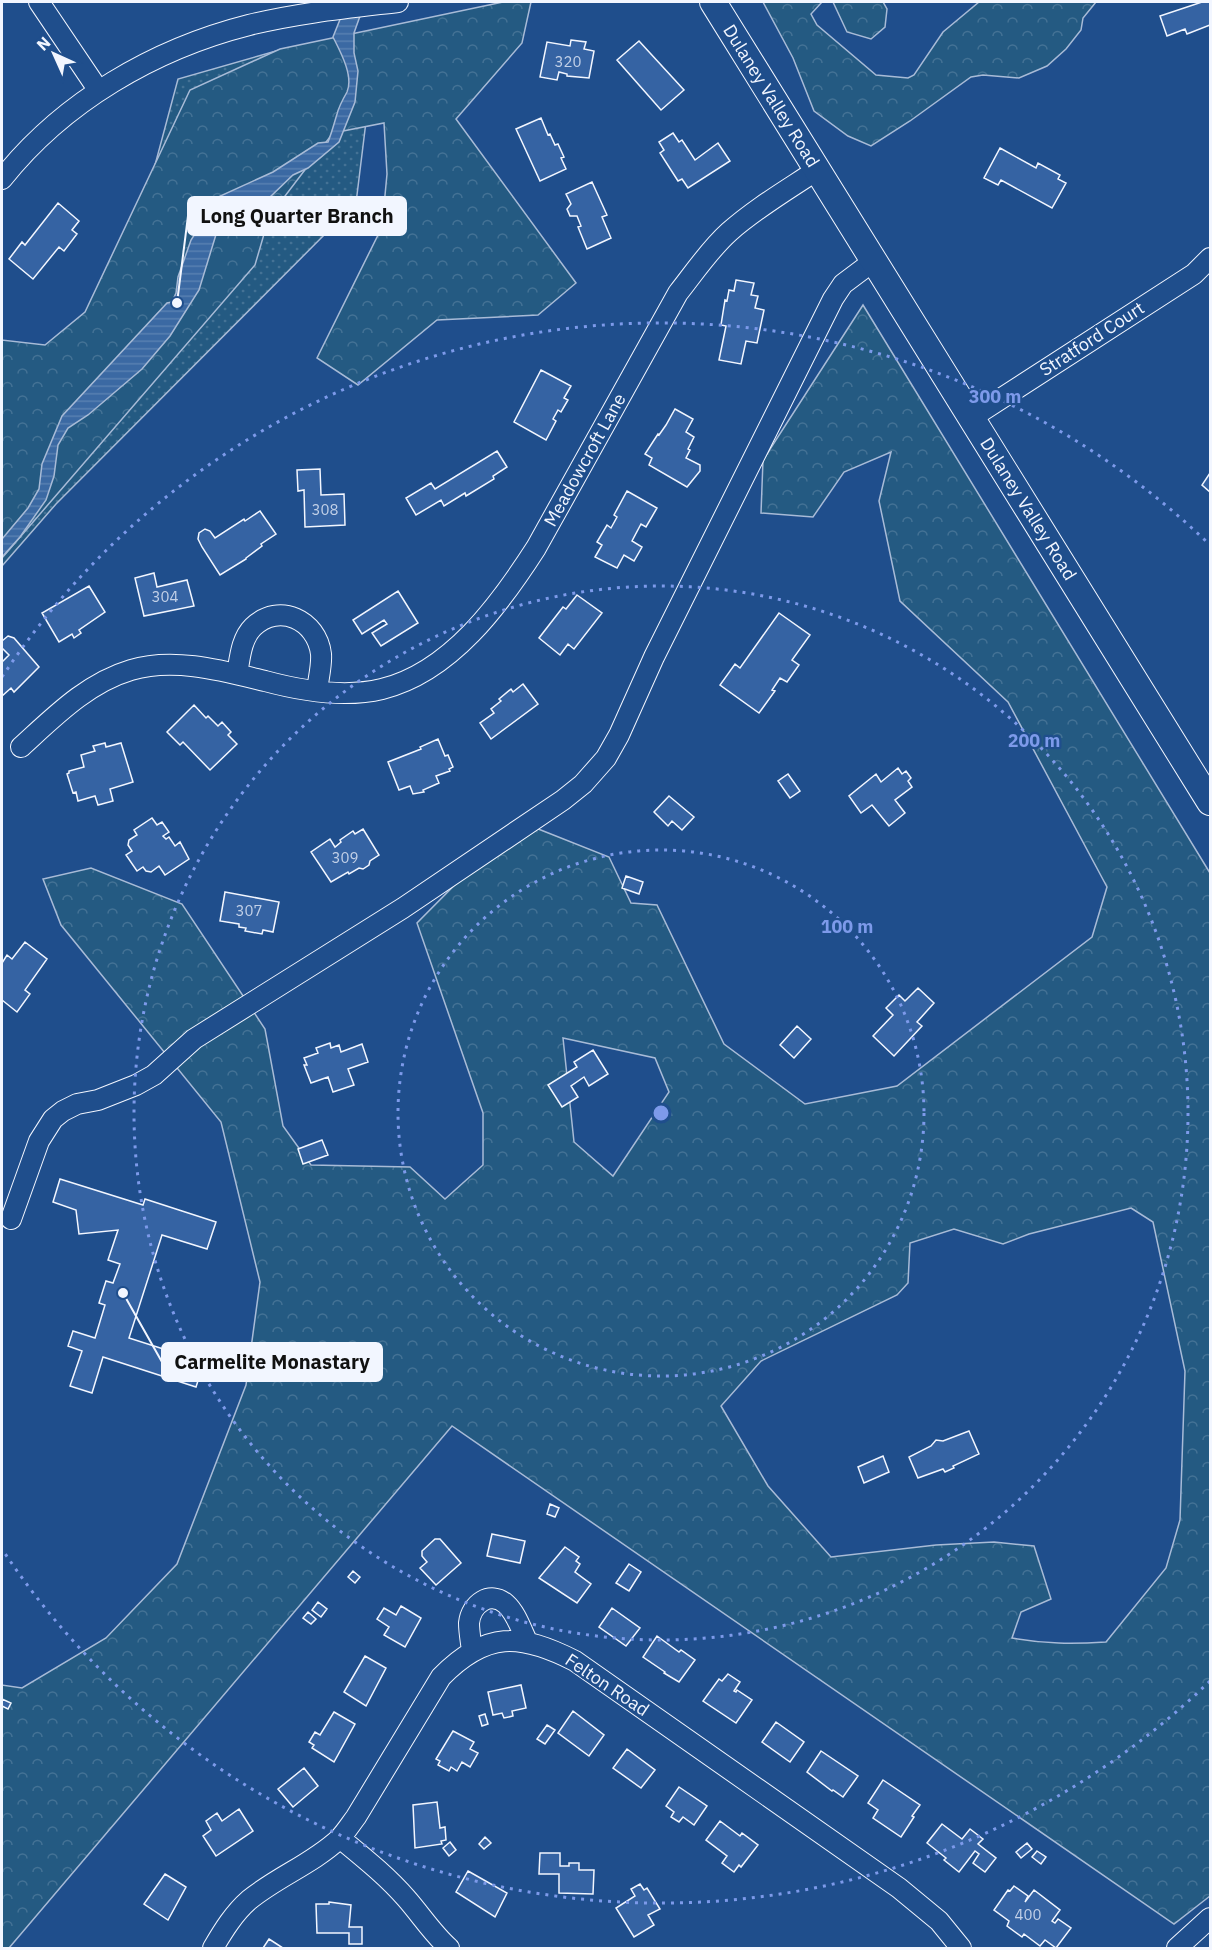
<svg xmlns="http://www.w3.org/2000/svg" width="1212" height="1950" font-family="'IBM Plex Sans',sans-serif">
<defs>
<pattern id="grass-dots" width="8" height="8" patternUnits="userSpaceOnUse" patternTransform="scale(1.5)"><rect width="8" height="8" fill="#245a82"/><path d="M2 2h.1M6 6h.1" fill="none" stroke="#447295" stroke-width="1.8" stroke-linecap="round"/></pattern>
<pattern id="forest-crowns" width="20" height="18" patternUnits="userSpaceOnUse" patternTransform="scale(1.5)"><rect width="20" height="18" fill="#245a82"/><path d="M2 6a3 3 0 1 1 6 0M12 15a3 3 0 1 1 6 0" fill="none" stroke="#447295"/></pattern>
<pattern id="water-rules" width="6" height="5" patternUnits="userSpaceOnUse" patternTransform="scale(1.5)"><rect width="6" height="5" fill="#3b69a3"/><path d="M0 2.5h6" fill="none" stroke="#587fb1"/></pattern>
</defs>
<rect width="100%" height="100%" fill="#1f4e8c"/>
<!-- grass -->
<path fill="url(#grass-dots)" stroke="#a8bbd7" stroke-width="1.5" d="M377,32L356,203L56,504L2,566V355L44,374L128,266L178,79L283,49Z"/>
<!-- forest -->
<path fill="url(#forest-crowns)" stroke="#a8bbd7" stroke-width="1.5" fill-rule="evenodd" d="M503,2H531L522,43L456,119L576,283L538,315L437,320L358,385L317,358L382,227L387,174L384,123L333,133L269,217L255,265L2,558V340L45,345L85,312L190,90L280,49Z
M763,2H822L811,14L817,25L876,75L908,78L914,75L943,32L979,2H1096L1083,18L1081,30L1066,49L1047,66L1019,78L983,75L971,77L910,121L871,146L848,136L814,111L793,58Z
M833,2H883L887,9L885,27L871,39L847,32Z
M863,305L1210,873V1896L1174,1924L452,1426L9,1948H2V1685L22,1688L106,1638L177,1564L246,1385L260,1282L221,1122L61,925L43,879L91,868L182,904L265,1029L283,1126L311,1165L410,1167L445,1199L483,1165V1113L417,923L518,821L609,857L631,903L657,905L724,1044L805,1104L897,1086L1092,937L1107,887L1008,702L900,601L879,501L891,452L844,472L813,517L761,513L763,460ZM563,1038L655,1058L669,1092L613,1176L574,1142ZM1131,1208L1153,1222L1185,1371L1180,1520L1166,1568L1106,1642C1072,1644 1045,1644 1012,1638L1021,1612L1051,1599L1034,1546L994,1542L936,1545L831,1557L768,1486L721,1406L761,1361L897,1295L908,1283L910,1243L954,1229L1003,1244L1029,1234Z"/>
<!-- water -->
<path fill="url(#water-rules)" stroke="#a8bbd7" stroke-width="1.5" d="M347,2H365L354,33V53L358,71L355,102L339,142L308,168L293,175L270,197L234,203L222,215L199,290L170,336L142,369L88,415L68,428L58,445L54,476L46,500L20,537L2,557V539L28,508L39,489L42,464L62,416L167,303L172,302L176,293L178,277L191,240L218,197L273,172L318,143L328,142C332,132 334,124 337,114C339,106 343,99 347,92C354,76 340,51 333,37Z"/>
<!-- building -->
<path fill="#3563a3" stroke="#f2f6ff" stroke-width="1.5" d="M1202,2H1210V25L1187,34L1185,29L1167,36L1160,16Z
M571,40L586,42L584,49L594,51L589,78L567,76V74L559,72L557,80L540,77L547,42L570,46Z
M639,41L684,90L661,110L617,60Z
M541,118L548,135L550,134L555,145L558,144L564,157L561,158L566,169L540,181L516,129Z
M673,133L679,142L682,140L695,160L718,143L730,161L688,188L682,179L678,181L660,153L664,150L659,142Z
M1000,148L1036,168L1038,163L1060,175L1058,179L1066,183L1052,208L1001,180L998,185L984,178Z
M592,182L607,215L602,217L611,238L587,249L578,227L581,226L577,216H570L567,209L571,204L566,194Z
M58,203L79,221L72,230L77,234L64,251L59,247L33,279L9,259L22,242L25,245Z
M736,280L754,283L751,295L758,296L755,308L764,310L757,343L746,341L741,364L719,360L726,326L721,325L725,300L727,301L729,290L734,291Z
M541,370L571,386L564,398L568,400L561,412L558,410L553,419L556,421L546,440L514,422Z
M675,409L693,419L686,432L694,437L688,449L690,450L686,458L700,465V471L687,487L649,465L652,458L645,454L658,434L659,435L666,425Z
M497,451L507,467L493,476L494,479L466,496L465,493L444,506L441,500L416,515L406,498L431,483L435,489Z
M320,469L321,495L344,494L345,525L305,527L304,490L298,491L297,470Z
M1210,473V492L1202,485Z
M627,491L657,508L646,527L641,524L632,541L642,547L634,561L624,555L617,568L595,557L602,545L597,542L607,525L611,528L617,517L614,515Z
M260,511L276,534L261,544L262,546L246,558V559L220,575L202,547L198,539L199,533L205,529L210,531L215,538L244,519L245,521Z
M154,573L157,587L187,580L194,606L144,616L135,578Z
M89,586L105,612L79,630L81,633L74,638L72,634L59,642L42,613Z
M398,591L418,623L381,646L372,633L387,624L384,620L362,634L353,620Z
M577,595L602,613L574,649L568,644L560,655L539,638L563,607L566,609Z
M779,613L810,635L792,660L799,665L787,682L780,678L772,690L775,691L759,713L720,685L735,664L740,668Z
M8,636L14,638L39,667L14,692L11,688L2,696V662L9,655L2,648V641Z
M523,684L538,704L491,739L480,723L494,713L491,709L501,701L499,699L511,689L513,692Z
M194,705L206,718L208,716L218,726L222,722L231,732L228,735L237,744L210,770L183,742L180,745L167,732Z
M438,739L445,756L448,755L453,767L449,769L450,771L436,776L439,783L423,790L424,792L413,794L410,786L399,790L388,762L421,749L420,747Z
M105,743L106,747L121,743L133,782L110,789L113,801L98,805L95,796L78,801L76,792L73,793L67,774L69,773V771L84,767L81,755L95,751L93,746Z
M898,768L902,774L906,771L911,778L908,781L912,787L895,800L905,813L889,826L872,805L861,813L849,796L876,774L881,782Z
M788,774L800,791L790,798L778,781Z
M669,796L694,817L682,830L672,821L668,826L654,812Z
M152,818L157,825L162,822L169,832L163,836L166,839L169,837L175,846L180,842L189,859L165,875L159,866L151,872L146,871L143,867L137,871L126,855L132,851L128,845L129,840L137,835L134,830Z
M363,829L379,855L370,861L369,865L363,869L359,868L349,874L348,872L331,882L311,852L330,839L335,847L341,842L340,840L353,831L355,834Z
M626,876L643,882L639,894L622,888Z
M225,892L279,902L273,932L263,930L262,934L245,931L246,928L239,927V924L220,921Z
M25,942L47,959L25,990L30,994L17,1012L2,1000V963L7,955L12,959Z
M918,988L934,1003L917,1022L922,1026L894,1056L873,1036L893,1015L886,1008L899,995L905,1001Z
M797,1026L811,1039L794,1058L780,1045Z
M330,1043L331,1048L339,1045L341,1052L362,1044L368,1062L348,1069L354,1085L333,1092L328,1077L311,1083L304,1065H307L304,1058L318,1053L316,1048Z
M593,1050L608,1074L589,1086L584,1077L571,1086L578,1097L562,1107L548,1085L577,1067L574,1062Z
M322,1140L328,1155L303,1164L298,1149Z
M60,1179L143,1205L145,1199L216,1222L207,1249L162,1235L129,1338L204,1362L196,1387L103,1357L92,1393L70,1386L82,1351L68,1346L73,1331L95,1338L105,1305L99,1303L106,1281L113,1283L120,1264L108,1260L118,1230L79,1234L76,1210L53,1202Z
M969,1431L979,1454L953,1466L954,1468L945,1472L943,1469L918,1478L909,1457L931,1446L936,1440L943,1441Z
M883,1456L889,1472L864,1483L858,1467Z
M550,1504L559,1508L555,1517L547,1514Z
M492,1534L525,1541L520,1563L487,1556Z
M435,1539H440L461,1563L436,1585L420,1568L427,1562L422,1556V1551Z
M565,1547L579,1557L576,1561L580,1564L575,1572L591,1584L577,1603L539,1578Z
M629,1564L641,1572L629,1591L616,1583Z
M353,1571L360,1577L355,1583L348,1577Z
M318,1602L327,1609L321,1617L312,1610Z
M401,1606L421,1618L405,1647L384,1635L389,1627L377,1619L384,1608L396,1615Z
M612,1608L640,1628L626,1646L599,1627Z
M308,1612L316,1619L311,1624L303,1618Z
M657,1636L679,1652L681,1650L695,1660L679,1682L664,1673L665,1672L643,1657Z
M365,1656L386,1668L366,1706L344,1692Z
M728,1674L740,1682L734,1691L736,1692L737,1690L752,1700L736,1723L703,1701L719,1679L722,1681Z
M521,1685L526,1708L512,1711L513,1716L504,1718L502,1713L493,1715L488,1692Z
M2,1699L11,1703L8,1709L2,1706Z
M573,1711L604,1735L589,1756L558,1733Z
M334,1712L355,1724L334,1762L312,1748L314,1745L309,1742L315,1732L320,1735Z
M485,1714L488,1724L482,1726L479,1716Z
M776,1722L804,1742L790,1762L762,1742Z
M547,1725L555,1730L545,1744L537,1739Z
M453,1731L474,1742L470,1749L478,1753L470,1767L462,1762L457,1771L451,1767L449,1771L438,1765L440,1761L436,1759Z
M627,1749L655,1770L641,1788L613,1768Z
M821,1751L858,1776L843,1797L833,1790L832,1791L807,1772Z
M304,1768L318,1786L293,1807L278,1789Z
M883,1780L920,1805L912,1816L914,1817L901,1837L873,1818L878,1810L868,1803Z
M679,1787L707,1806L694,1825L683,1817L679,1822L671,1817L674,1812L666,1806Z
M437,1802L440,1828L445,1827L446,1840L441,1841L442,1844L415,1848L413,1805Z
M239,1809L253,1831L216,1856L203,1836L211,1830L206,1821L217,1813L222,1821Z
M720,1821L740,1836L742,1833L758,1845L741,1867L739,1865L734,1872L722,1863L727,1856L706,1840Z
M942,1824L962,1839L970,1829L983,1839L978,1844L996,1858L985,1872L973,1863L979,1854L975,1851L959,1872L944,1860L946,1858L927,1843Z
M485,1837L491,1843L484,1849L479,1844Z
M450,1842L456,1850L449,1856L443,1848Z
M1027,1843L1032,1849L1021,1858L1016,1852Z
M1037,1851L1046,1857L1041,1864L1032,1857Z
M540,1853H560V1866H569V1863H579V1870H594L593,1894L559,1893V1874H539Z
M468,1871L507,1893L495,1917L456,1892Z
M165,1874L186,1887L168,1920L144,1904Z
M640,1884L644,1890L647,1888L660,1909L648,1915L654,1925L634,1937L616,1908L635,1896L631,1889Z
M1014,1886L1028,1896L1025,1902L1034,1890L1060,1910L1052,1921L1055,1923L1058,1919L1071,1928L1056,1948L1045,1940L1040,1946L1024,1934L1022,1937L1007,1926L1009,1921L994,1910L1008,1890L1010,1891Z
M329,1902L351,1905L349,1927H362V1944H349V1933H317L316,1904H329Z
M269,1939L283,1948H263Z"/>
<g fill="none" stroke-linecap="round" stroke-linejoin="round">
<defs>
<path id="minor" d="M39,2L99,91
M2,179C63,102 154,49 249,25C298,13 348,8 398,2
M971,418L1194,274L1210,258
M237,674C240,658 241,639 253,627C279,602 317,620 321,654C322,666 318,680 317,691
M21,747C54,717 87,683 131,670C174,657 224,671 265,681C302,691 345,698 382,689C451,672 500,604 536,548L678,293C694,273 709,250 729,232C756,208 787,190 817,170
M11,1219L39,1141L53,1119L63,1111L77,1104L98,1100L136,1085L154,1075L194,1039L403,908L563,800L583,784L606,758L619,735L654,657L833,299L843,284L875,260
M472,1651C471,1642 469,1632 469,1623C471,1604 490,1590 506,1604C516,1613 521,1629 527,1641
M340,1838C363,1857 387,1876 406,1898C421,1915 433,1934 449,1948
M213,1948C223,1931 234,1913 249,1900C277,1877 312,1864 339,1839C345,1833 350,1825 356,1817L441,1677C486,1631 520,1633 575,1661L899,1888L939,1921L961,1948
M1177,1948L1210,1918"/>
<path id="major" d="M713,2L1210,802"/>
</defs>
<!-- minor casing -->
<use href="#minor" stroke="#f2f6ff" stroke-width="22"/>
<!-- major casing -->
<use href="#major" stroke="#f2f6ff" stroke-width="28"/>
<!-- minor -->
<use href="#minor" stroke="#1f4e8c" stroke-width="20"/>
<!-- major -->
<use href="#major" stroke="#1f4e8c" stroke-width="26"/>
</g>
<!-- distance rings -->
<g fill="none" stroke="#7d9aea" stroke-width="3" stroke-dasharray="3 6">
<circle cx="661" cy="1113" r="263"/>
<circle cx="661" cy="1113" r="527"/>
<path d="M1210 1681A790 790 0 0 1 2 1549M2 677A790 790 0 0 1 1210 545"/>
</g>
<g text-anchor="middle" stroke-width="4.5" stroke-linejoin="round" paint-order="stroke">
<!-- number labels -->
<g font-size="15" fill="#c3d1e8">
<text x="568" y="67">320</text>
<text x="325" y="515">308</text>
<text x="165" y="602">304</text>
<text x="345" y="863">309</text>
<text x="249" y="916">307</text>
<text x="1028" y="1920">400</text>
</g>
<!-- street labels -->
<g font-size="18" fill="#f2f6ff" stroke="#1f4e8c">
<text transform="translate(771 96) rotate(58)" y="6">Dulaney Valley Road</text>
<text transform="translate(1092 339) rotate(-33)" y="6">Stratford Court</text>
<text transform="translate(585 460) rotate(-61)" y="6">Meadowcroft Lane</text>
<text transform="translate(1028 509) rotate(58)" y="6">Dulaney Valley Road</text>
<text transform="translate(607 1685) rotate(34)" y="6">Felton Road</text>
</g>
</g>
<circle cx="661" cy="1113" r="9" fill="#7d9aea" stroke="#1f4e8c" stroke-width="3"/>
<g font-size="18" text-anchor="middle" font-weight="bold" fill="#7d9aea" stroke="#1f4e8c" stroke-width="4.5" stroke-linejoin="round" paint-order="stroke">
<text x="995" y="403">300 m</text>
<text x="1034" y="747">200 m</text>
<text x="847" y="933">100 m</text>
</g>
<!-- callouts -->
<path fill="none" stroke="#f2f6ff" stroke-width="2" d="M177 303L188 216M123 1293L162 1362"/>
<g fill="#f2f6ff" stroke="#1f4e8c" stroke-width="2">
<circle cx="177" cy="303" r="6"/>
<circle cx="123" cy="1293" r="6"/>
</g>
<g fill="#f2f6ff" stroke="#f2f6ff" stroke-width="2">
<rect x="188" y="197" width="218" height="38" rx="6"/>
<rect x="162" y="1343" width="220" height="38" rx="6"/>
</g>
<g font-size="20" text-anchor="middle" font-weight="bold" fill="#111">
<text x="297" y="223">Long Quarter Branch</text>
<text x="272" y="1369">Carmelite Monastary</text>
</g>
<!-- border -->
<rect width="1212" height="1950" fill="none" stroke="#f2f6ff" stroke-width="6"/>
<!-- north arrow -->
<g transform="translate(54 54) rotate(315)" stroke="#1f4e8c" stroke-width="4.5" paint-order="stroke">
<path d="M0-4.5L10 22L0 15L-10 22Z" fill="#f2f6ff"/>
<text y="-9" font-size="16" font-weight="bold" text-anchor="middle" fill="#f2f6ff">N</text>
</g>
</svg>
